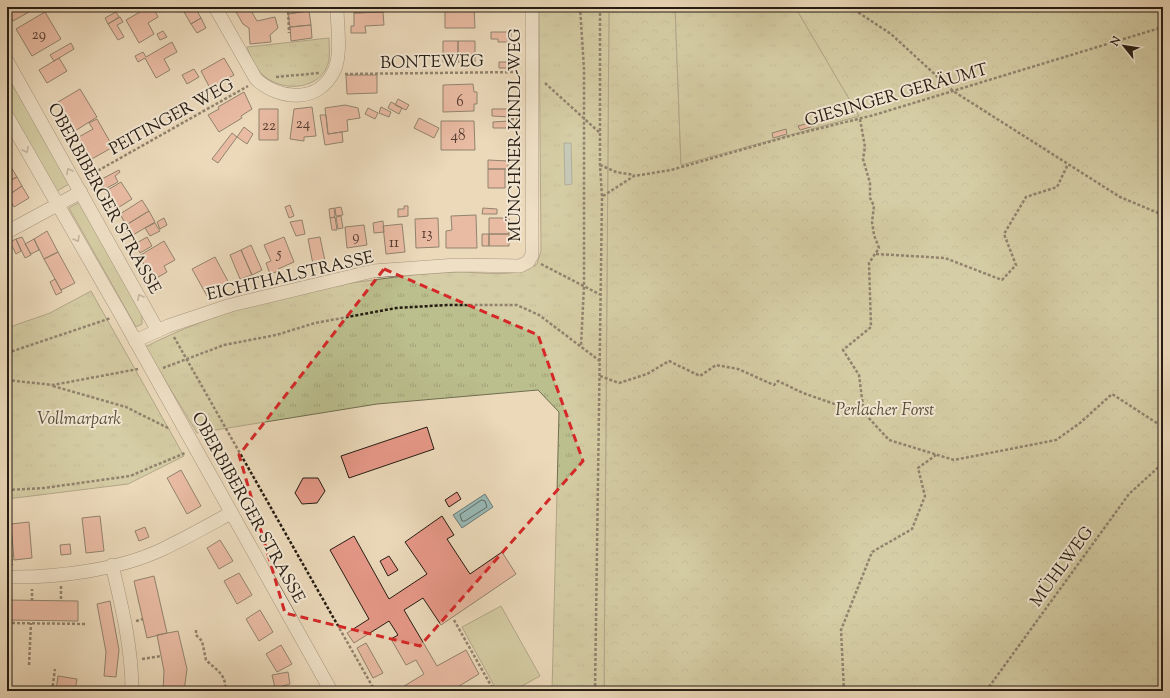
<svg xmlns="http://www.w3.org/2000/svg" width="1170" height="698" font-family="'Sorts Mill Goudy',serif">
<defs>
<pattern id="forest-crowns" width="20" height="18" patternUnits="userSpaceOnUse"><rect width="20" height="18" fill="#bbbe8d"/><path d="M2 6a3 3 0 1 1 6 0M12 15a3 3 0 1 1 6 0" fill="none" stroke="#a1a379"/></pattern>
<pattern id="park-tufts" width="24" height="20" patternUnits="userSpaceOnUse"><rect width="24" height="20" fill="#bbbe8d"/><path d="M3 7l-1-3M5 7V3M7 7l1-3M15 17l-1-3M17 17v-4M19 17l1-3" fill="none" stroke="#a1a379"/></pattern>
</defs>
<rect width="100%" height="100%" fill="#ebd9ba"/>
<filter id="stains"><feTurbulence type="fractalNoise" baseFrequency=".005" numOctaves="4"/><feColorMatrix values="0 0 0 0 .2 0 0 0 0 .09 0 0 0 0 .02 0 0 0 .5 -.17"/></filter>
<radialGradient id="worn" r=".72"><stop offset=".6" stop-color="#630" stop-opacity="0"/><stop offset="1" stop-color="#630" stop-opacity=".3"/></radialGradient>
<!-- grass -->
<path fill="#bbbe8d" stroke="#706d50" d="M7,74L69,184L57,191L7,110Z
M80,202L142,314V324L136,327L69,208Z
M501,606L540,676L513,691H497L462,627Z"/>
<!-- forest -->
<path fill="url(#forest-crowns)" stroke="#706d50" d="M609,7H675L681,164L859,116L795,7H1163V691H604Z"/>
<!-- park -->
<path fill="url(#park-tufts)" stroke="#706d50" d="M539,7H609L604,691H552L559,412L538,390L377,404L197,433L145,347C216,311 295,290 373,280C401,276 430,273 458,272C484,272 514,279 537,264L541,251Z
M675,7H795L859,116L681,165Z
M329,38C329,45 330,53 329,60C323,90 284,93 264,76C255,68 251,57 247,47Z
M91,291L184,456L128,484L7,499V328L50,313Z"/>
<!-- water -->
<path fill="#99b9b6" stroke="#6b7a74" d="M564,143H571L572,184L565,185Z
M485,494L493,507L462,528L453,515Z"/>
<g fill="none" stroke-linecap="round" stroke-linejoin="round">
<!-- shore -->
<path stroke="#5f6a64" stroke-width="1" d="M482,500L485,501L487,507L465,521H462L460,515Z"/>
</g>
<!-- building -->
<path fill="#e69888" stroke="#251c12" d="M11,7H35L36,8L13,21L7,9Z
M141,7H153L158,17L148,23L154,34L139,43L126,20L140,12L138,8Z
M192,7H195L201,18L191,24L184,12Z
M244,7H249L257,21L275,17L278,28L270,35L271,42L250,44L249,28L243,24L236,12Z
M291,7H313L314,10L292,13Z
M354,7H383V12L354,13Z
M445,7H474L475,28H445Z
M309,11L311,25L290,27L288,14Z
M45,12L61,39L32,56L16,29Z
M116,12L119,17L108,24L105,18Z
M383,12L384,25L365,26L366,33H351V26H354V13Z
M120,17L123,22L117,25L124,37L118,40L108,24Z
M201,18L206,28L197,33L191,24Z
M311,25L312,38L291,41L290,27Z
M163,31L167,37L160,40L157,34Z
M491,32H511V42H498V39H491Z
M443,41H458V62H443Z
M458,41H475V62H458Z
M172,42L177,52L164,59L170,70L156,78L145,58L138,62L135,56L143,52L146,57Z
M71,43L74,49L54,61L50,55Z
M59,58L67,71L47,83L39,70Z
M224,58L234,75L210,88L201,71Z
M499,62H511V68H499Z
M194,69L199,77L187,84L182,75Z
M346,75H377V93L347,94Z
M473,84L474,92H477V104H474V111L443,112V85Z
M80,89L97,117L75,131L58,102Z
M244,92L252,109L241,116L242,118L219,132L208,115L219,109L218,107Z
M398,99L409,105L406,110L395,105Z
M391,102L402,108L399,114L388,108Z
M345,105L358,108L360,118L347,120L348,131L328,134L325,108Z
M312,107L316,136L304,137V141L290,139L294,109Z
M381,107L391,112L389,117L379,113Z
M368,108L378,113L375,119L365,114Z
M259,109H278V140H259Z
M492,109H510V117L492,116Z
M320,115H326L328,134L342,132L343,142L325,145Z
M419,118L439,128L434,138L414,128Z
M97,119L113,147L90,160L77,138L93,129L89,123Z
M441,121H474L475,150H441Z
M509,121V128H493V122Z
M813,122L814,126L800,130L798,126Z
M244,127L253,134L247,144L237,137Z
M786,129L787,134L773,138L772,133Z
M232,133L237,137L218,163L212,159Z
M488,160L508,161V169H488Z
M11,167L17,177L7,182V170Z
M488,169H505V188H488Z
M119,170L120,172L115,176L118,182L105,189L100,180Z
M17,177L22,186L7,196V182Z
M121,182L132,199L116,209L106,191Z
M22,186L29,198L14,207L7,196Z
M142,200L149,211L126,225L120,214Z
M290,205L294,216L289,218L285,207Z
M404,206H408V216L398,217V209H404Z
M341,207L343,215L336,216L335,208Z
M334,208L335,217L330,218L329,209Z
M483,208L497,209V214H482Z
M149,211L155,222L133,235L126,225Z
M476,215L477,248H446V231L452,230L451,216Z
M341,216L343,228L338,229L336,217Z
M335,217L337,230H332L330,218Z
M164,218L167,225L160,229L157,222Z
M438,218L439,247L416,248L415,219Z
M489,218H509V234H489Z
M302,220L305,234L296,236L290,222Z
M383,221L384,232L374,233L373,223Z
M155,223L160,231L150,236L145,228Z
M402,224L405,252L386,254L383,226Z
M364,225L367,245L347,248L345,227Z
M47,231L58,252L44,259L34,239Z
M482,234H489V246H482Z
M489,234H509V246H489Z
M22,237L31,255L25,258L16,239Z
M147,237L152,246L140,253L135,244Z
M284,237L294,262L278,269L279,271L270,274L266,263L271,261L264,245Z
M320,237L325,261L313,264L308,239Z
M16,239L21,251L16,254L10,242Z
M34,239L39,250L31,254L25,244Z
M164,241L175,260L164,266L167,272L153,280L139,256Z
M251,245L262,270L252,275L241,250Z
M241,250L252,275L240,279L230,255Z
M58,252L75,283L61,290L44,259Z
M215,257L229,283L207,296L192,269Z
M55,279L62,292L56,295L50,282Z
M427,427L434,449L349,478L341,456Z
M181,470L201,506L187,514L167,478Z
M303,478H318L325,491L317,503L302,504L295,493Z
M457,492L461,499L449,507L445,500Z
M100,516L104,551L86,553L82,518Z
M442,516L454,535L447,539L470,574L502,552L516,574L441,625L423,598L404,610L437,666L466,650L479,674L451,691H396L424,674L416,660L406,665L391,639L398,635L389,621L354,643L347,633L369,619L330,550L354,536L389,599L427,574L405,542Z
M29,522L32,558L14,560L11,524Z
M145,527L149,537L139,541L135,531Z
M220,540L233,561L219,569L207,548Z
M70,544L71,554L61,555L60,545Z
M389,556L398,570L388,576L380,561Z
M239,573L252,595L237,604L224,581Z
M154,576L167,633L147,638L134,581Z
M7,600L78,601V621L7,620Z
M110,601L119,650L116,677L104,676L106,652L97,604Z
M260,610L273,632L259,641L246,619Z
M178,631L187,669L184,691H163L164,671L157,635Z
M366,643L383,673L373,678L357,648Z
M281,645L292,664L277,672L266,654Z
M288,672L290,684L275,688L272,675Z
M58,676L77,679L75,691H56Z"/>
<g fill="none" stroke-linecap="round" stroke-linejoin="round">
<defs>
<path id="minor" d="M215,7L256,79C279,100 318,104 334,71C342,55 337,25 337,7
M7,61L158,331
M7,116L121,315L331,691
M7,232L81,192
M135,341L168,326L231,305L373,271L457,265L520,266L528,262L532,255V7
M112,565C122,607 132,648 132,691
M7,577C56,578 119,570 163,549C186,538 209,525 231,513"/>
</defs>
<!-- minor casing -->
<use href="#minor" stroke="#564b3c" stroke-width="14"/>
<!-- path -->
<path stroke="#251c12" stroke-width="2.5" stroke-dasharray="3 2" stroke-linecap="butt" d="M288,7L289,33
M580,7L584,69V286L581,346
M850,7L891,34L953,91L1120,197L1163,215
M7,43L10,49
M345,74L520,72
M276,77L319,73
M545,83L600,133
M506,119H521
M860,119L865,147L863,159L870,183V198L874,206L872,222L874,235L879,248L869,263L871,327L843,350L859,375L864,414
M54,121L65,114
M600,165L616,172L634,175
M85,178L248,86
M603,196L634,176L671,170L793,135L874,115L1163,27
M876,254L945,258L1002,280L1016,265L1004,234L1026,197L1057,187L1068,164
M541,264L601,295
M174,337L375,691
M7,353L111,318
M163,368L224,345L276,335L315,323L396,308L447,305H517L539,315L600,361
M600,376L619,383L647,374L669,361L700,376L716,365L738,369L774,385L778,381L803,393L866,415L889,440L954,460L1056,440L1080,423L1112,394L1163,427
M7,380L53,385L138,369
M53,386L126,407L170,429
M7,490L44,488L130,476L185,453
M9,529L12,565
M61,586V601
M32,601V589
M454,620L494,691
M136,621L143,619
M7,623L87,624
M196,630V635L202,641L206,660C216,670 227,674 225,691
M142,659L161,656
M29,665L31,623
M52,691L55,669
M595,691L602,197L600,165V7
M844,691L841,630L872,552L912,529L925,496L918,468L936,455
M986,691L1129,494L1163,463"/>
<!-- minor -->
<use href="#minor" stroke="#f2e6d2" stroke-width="13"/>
</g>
<!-- one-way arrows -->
<defs><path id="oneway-chevron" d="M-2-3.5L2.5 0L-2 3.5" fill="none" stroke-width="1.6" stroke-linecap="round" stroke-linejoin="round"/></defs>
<g stroke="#968b7c">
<use href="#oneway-chevron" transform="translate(26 150) rotate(60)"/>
<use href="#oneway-chevron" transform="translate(69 171) rotate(-119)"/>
<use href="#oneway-chevron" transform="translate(77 239) rotate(60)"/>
<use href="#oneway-chevron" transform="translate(140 297) rotate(-119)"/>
</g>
<!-- marked area -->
<path d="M0 0H1170V698H0ZM384,269L538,335L583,461L420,646L285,613L239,455Z" fill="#ebd9ba" fill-opacity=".55" fill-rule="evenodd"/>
<path fill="none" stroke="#d62828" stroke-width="3" stroke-dasharray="8 5" stroke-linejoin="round" d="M384,269L538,335L583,461L420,646L285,613L239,455Z"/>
<g text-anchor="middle" stroke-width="4" stroke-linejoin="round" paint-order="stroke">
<!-- number labels -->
<g font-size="15" fill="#553b30">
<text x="39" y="39">29</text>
<text x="460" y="106">6</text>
<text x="303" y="128">24</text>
<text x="269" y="130">22</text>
<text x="458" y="140">48</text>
<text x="427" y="238">13</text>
<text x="356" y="241">9</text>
<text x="394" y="247">11</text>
<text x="279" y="258">5</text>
</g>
<!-- street labels -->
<g font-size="17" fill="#251c12" stroke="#f2e6d2">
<text transform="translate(432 61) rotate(-1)" y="6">BONTEWEG</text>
<text transform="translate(896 94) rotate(-16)" y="6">GIESINGER GERÄUMT</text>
<text transform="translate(171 116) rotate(-29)" y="6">PEITINGER WEG</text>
<text transform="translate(514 135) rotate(-90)" y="6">MÜNCHNER-KINDL-WEG</text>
<text transform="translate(105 198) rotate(61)" y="6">OBERBIBERGER STRASSE</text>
<text transform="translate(290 275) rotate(-13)" y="6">EICHTHALSTRASSE</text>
<text transform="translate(249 507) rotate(61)" y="6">OBERBIBERGER STRASSE</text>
<text transform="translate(1061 566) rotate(-54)" y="6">MÜHLWEG</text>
</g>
<!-- park labels -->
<g font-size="17" font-style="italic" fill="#524d37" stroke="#f2e6d2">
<text x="885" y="415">Perlacher Forst</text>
<text x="79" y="424">Vollmarpark</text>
</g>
</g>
<!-- margin -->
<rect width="1170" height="698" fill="none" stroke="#ebd9ba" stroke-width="24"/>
<rect x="8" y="8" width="1154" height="682" fill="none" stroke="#251c12" stroke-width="2"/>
<rect x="12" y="12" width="1146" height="674" fill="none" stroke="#251c12"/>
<!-- north arrow -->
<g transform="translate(1124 46) rotate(300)" stroke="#f2e6d2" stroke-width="3" paint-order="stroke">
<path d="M0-3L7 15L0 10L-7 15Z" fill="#251c12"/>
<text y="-6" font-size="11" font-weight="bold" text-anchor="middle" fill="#251c12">N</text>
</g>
<rect width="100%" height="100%" filter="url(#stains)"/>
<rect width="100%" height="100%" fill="url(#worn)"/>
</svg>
